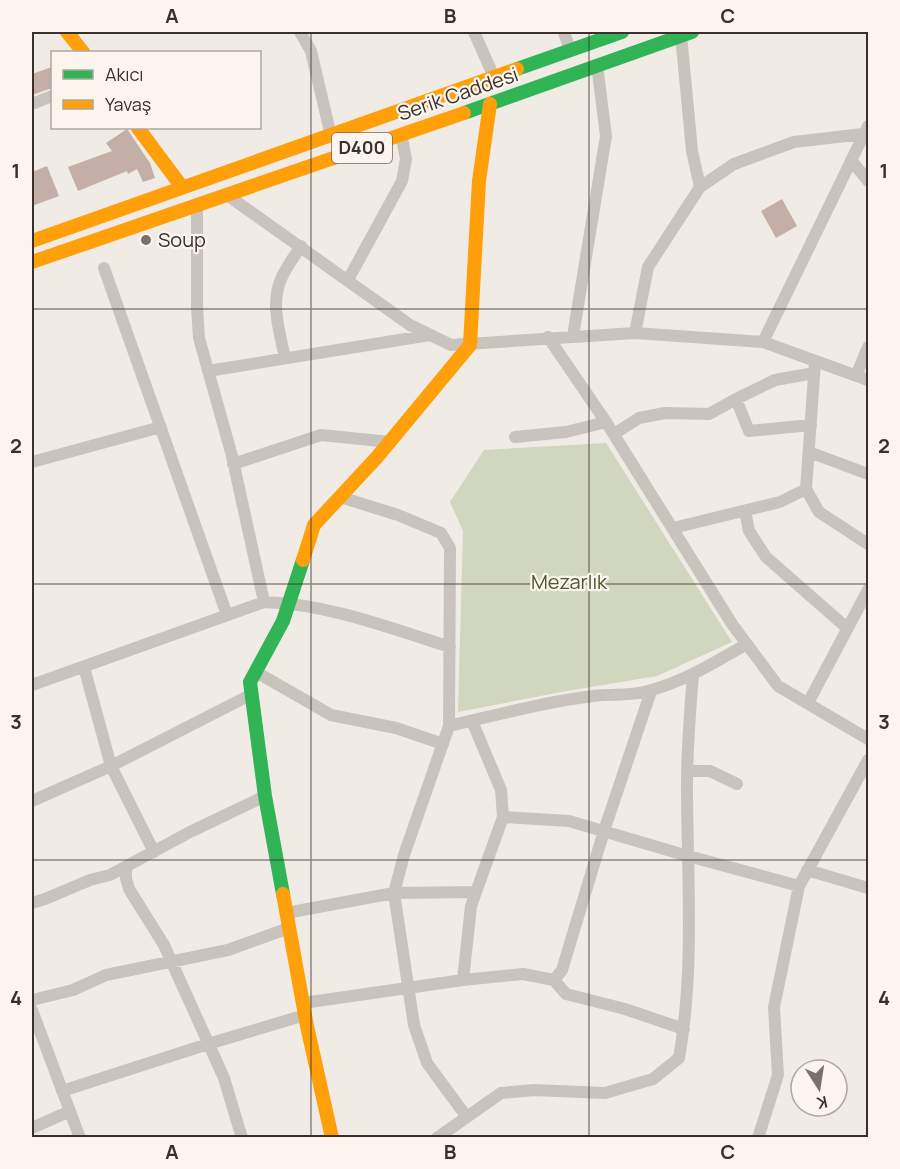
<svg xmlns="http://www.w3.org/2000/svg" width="900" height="1169" font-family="Manrope,sans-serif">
<rect width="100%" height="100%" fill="#f0ebe5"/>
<!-- green -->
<path fill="#d1d6bf" d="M606,443L732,642L657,676L561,692L458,712L463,531L450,502L484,450Z"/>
<!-- building -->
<path fill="#c3afa7" d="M52,67V88L32,95V74Z
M127,129L150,163L155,178L143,182L137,169L128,174L127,171L78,191L68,167L112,151L106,143Z
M47,166L59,196L32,206V172Z
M782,199L797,226L776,238L761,211Z"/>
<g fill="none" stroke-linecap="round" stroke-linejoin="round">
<!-- street -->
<path stroke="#c9c3be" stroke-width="12" d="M300,32L311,51L331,136
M474,32L494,77
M564,32L570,50
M681,35L692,151L700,187
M32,104L52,96
M851,160L868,181
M227,195L410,325L451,345L635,333L763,342L868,380
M197,204V307L199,338L232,456L264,602
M104,268L227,615
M348,280L402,181L406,159L401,134
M635,333L648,267L700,187L734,164L794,142L863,134
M573,336L606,136L597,65
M548,337L606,422L732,624L778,686L868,739
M763,342L868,126
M285,358C280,333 270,304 281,279C286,267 294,257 301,246
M815,362L806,489L819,512L868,544
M208,371L430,335
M856,376L868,347
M736,399L775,380L814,373
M614,434L639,418L665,413L709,414L736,399L749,431L811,425
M515,437L566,432L606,422
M809,452L868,474
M32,462L161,427
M233,464L321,435L390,442
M340,497L398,515L441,533L450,548L449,726L404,855L394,893L414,1025L427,1063L466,1116
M745,511L749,531L766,557L847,628
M673,528L780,502L806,489
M84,667L111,766L154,852
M256,672L331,715L396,728L443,744
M32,685L264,602C328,604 390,628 450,647
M808,703L868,590
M449,726C497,715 544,702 593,696C613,693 627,697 648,691C684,682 715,662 747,644
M687,771H710L737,784
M32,801L111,766L252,694
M503,817L569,821L688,856L799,886
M126,868V878L129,889L164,945L224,1078L242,1138
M807,870L868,888
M32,903L45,899L90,880L110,875L190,832L265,796
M286,913L394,893L476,892
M463,980L471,906L503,817L501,790L472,721
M554,980L562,970L604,831L651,691
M32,1000L73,990L106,975L228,950L289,928
M303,1003L463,980L523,974L554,980L566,994L625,1009L684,1029
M32,1010L80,1138
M62,1091L208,1044L305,1015
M32,1128L70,1111
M437,1138L501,1093L534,1090L605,1093L653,1079L679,1058C695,968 687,875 687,784C687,748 690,711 693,675
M758,1138L778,1075L774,1007L799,886L868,760"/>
<!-- fast -->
<path stroke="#30b455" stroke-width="14" d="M517,69L622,32
M464,113L692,32
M283,894L265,796L250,682L283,621L303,560"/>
<!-- slow -->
<path stroke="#ff9f0a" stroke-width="14" d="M67,32L83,52
M138,128L182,187
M32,241L517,69
M32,262L464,113
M303,560L314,525L378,456L470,345L479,181L490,104
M283,894L307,1026L332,1138"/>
</g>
<!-- grid -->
<path fill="none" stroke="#3b302b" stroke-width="1.5" stroke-opacity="0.55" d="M311,32V1138M589,32V1138M32,309H868M32,584H868M32,860H868"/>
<!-- markers -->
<circle fill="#7a716c" stroke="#fbf5ee" stroke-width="2" cx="146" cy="240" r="6"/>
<g text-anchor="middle" stroke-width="4.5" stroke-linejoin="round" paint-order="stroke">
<!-- shield labels -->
<rect fill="#fbf5ee" stroke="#756b66" stroke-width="1.5" x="332" y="133" width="60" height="30" rx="4.5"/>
<g font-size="18" font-weight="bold" fill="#3b302b">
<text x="362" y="154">D400</text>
</g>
<!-- street labels -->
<g font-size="20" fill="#3b302b" stroke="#fbf5ee">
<text transform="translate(458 94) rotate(-19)" y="7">Serik Caddesi</text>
</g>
<!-- poi labels -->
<g font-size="20" fill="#3b302b" stroke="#fbf5ee" text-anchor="start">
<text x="158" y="247">Soup</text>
</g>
<!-- park labels -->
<g font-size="20" fill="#4a5a2e" stroke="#fbf5ee">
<text x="569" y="589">Mezarlık</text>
</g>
</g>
<!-- border -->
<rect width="900" height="1169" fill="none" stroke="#fbf5ee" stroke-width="66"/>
<!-- legend -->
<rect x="51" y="51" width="210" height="78" fill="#fbf5ee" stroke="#aea6a0" stroke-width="1.5"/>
<rect x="63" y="70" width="30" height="9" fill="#30b455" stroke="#aea6a0" stroke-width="1.5"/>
<text x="105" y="81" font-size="18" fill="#3b302b">Akıcı</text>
<rect x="63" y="100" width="30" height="9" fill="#ff9f0a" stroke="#aea6a0" stroke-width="1.5"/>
<text x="105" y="111" font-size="18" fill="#3b302b">Yavaş</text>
<!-- north arrow -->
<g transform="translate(819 1088) rotate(168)"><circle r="28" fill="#fbf5ee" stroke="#aea6a0" stroke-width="1.5"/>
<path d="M0-4.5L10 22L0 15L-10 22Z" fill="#7a716c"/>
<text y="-9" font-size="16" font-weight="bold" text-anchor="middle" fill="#3b302b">K</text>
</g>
<rect x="33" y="33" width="834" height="1103" fill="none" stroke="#3b302b" stroke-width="2"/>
<g font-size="20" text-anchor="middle" font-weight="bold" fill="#3b302b">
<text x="172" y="23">A</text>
<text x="450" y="23">B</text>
<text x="728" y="23">C</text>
<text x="16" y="178">1</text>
<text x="884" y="178">1</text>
<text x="16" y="453">2</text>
<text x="884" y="453">2</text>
<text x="16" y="729">3</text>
<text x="884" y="729">3</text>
<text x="16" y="1005">4</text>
<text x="884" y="1005">4</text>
<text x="172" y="1159">A</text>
<text x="450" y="1159">B</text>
<text x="728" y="1159">C</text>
</g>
</svg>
